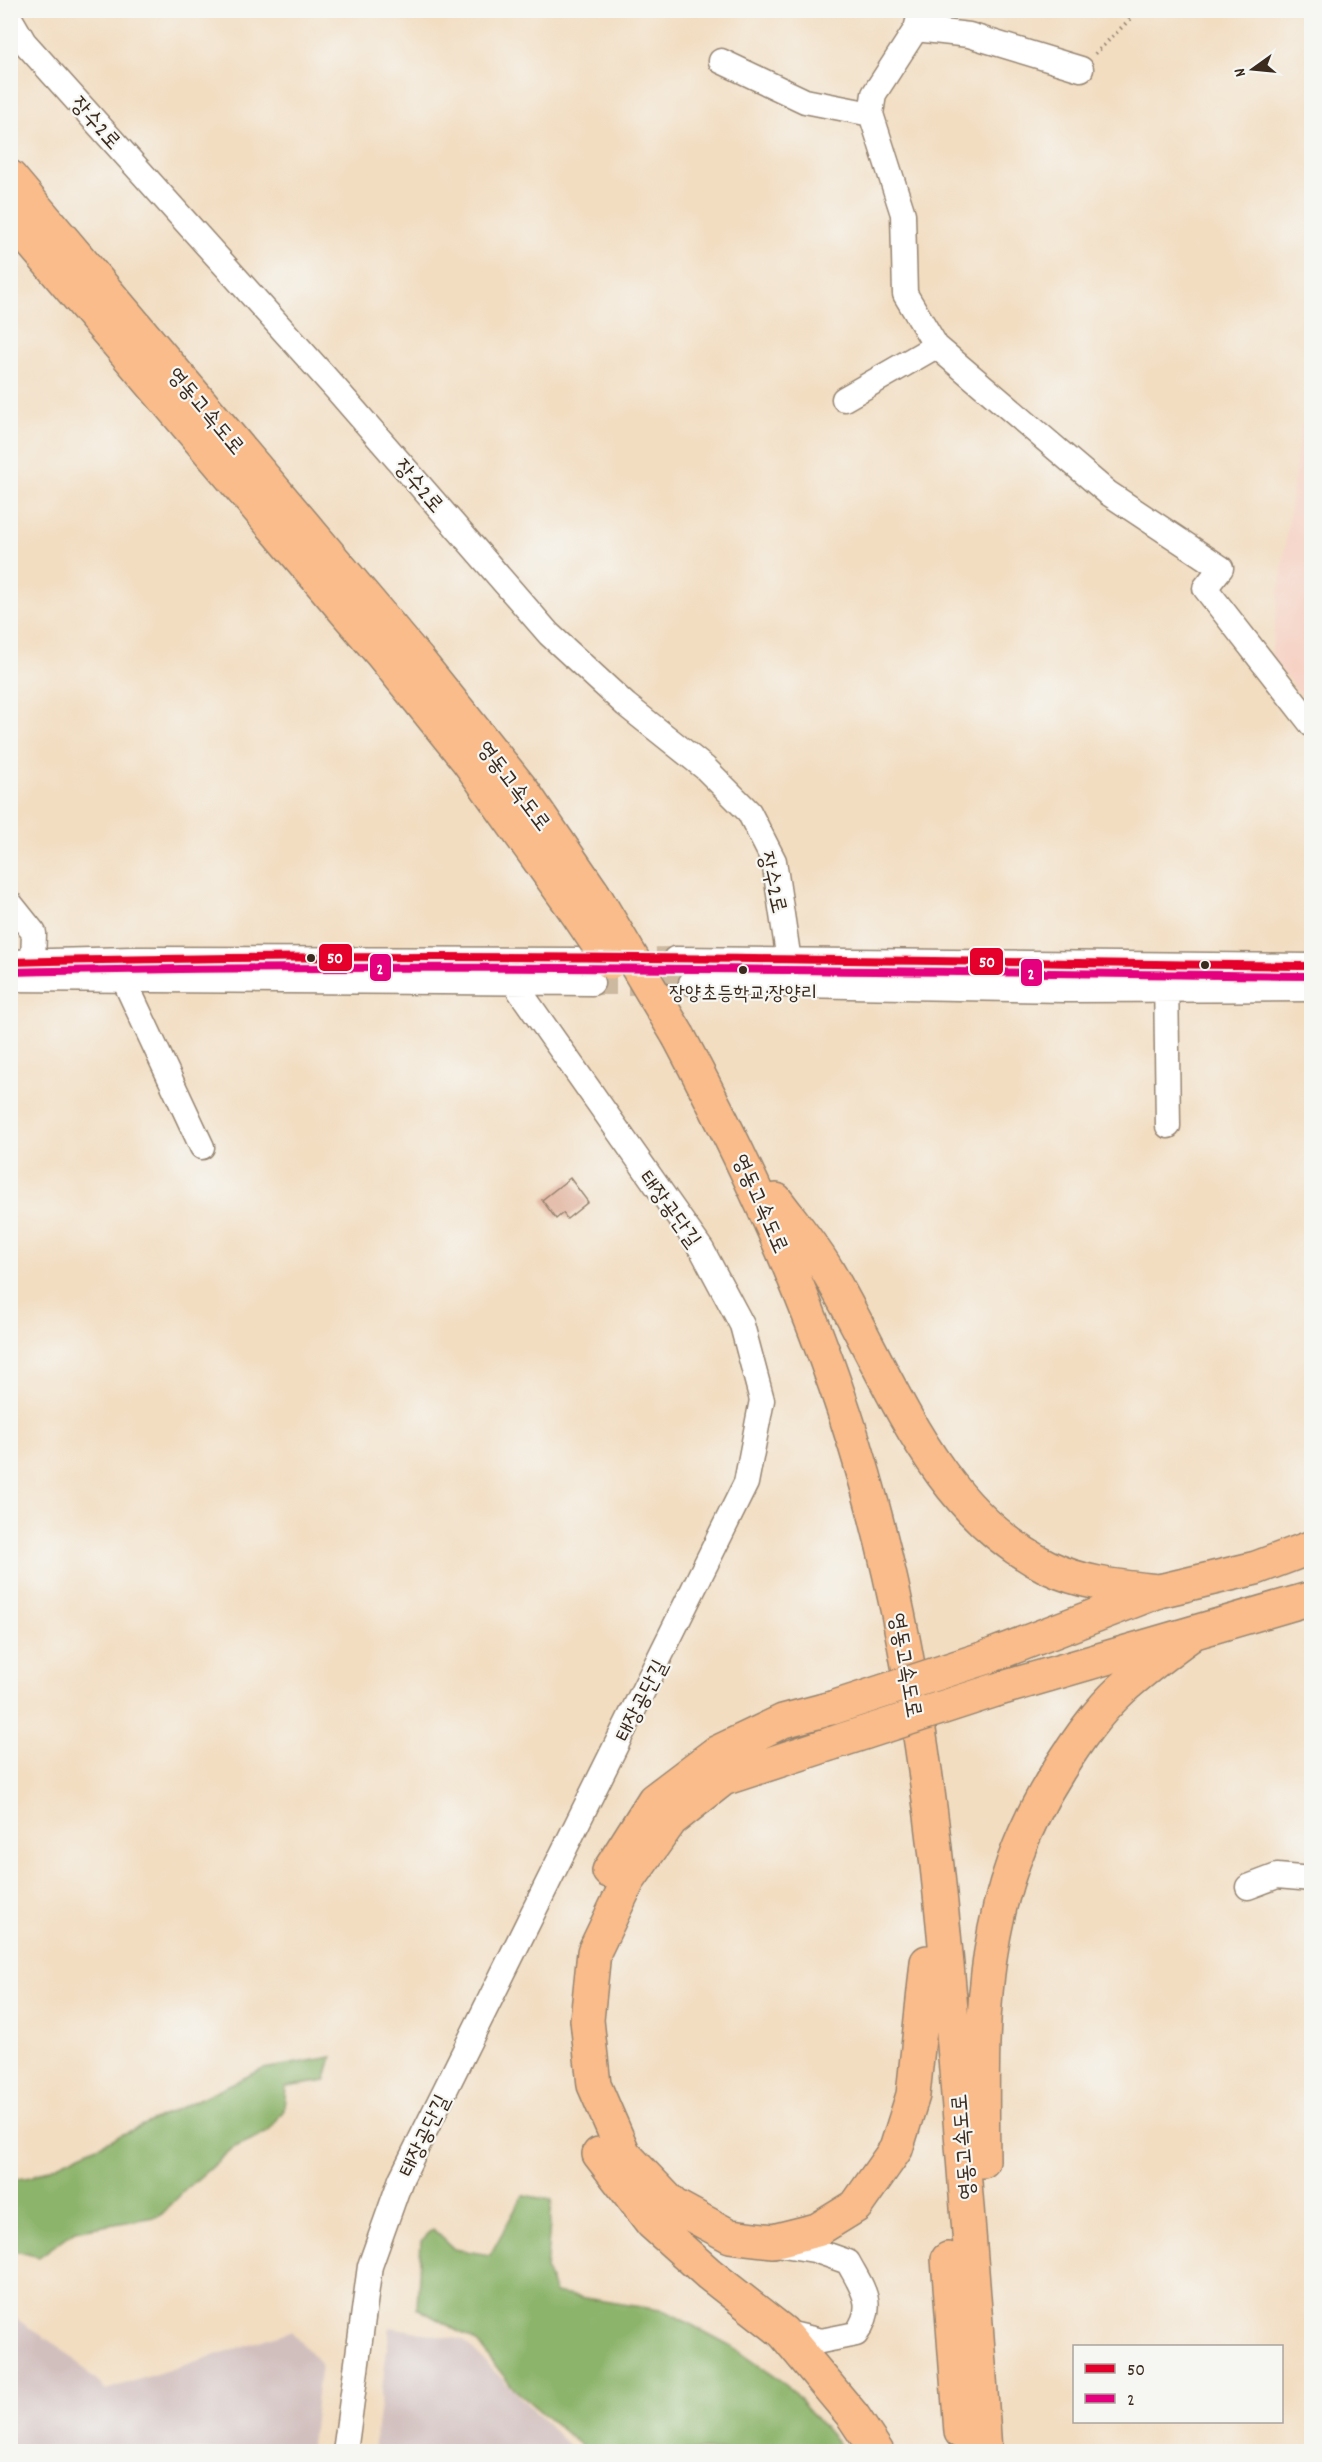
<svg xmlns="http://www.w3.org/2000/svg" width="1322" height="2462" font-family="Dekko,'Poor Story',sans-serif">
<rect width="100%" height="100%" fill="#f6f6f2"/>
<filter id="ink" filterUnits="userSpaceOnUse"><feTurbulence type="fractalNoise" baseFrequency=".0167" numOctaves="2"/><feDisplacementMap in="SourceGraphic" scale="12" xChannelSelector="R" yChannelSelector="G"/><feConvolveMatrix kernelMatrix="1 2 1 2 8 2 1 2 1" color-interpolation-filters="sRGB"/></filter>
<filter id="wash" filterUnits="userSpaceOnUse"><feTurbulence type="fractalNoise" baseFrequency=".008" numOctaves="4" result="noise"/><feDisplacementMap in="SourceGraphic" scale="24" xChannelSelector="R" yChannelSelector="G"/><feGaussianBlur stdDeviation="1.35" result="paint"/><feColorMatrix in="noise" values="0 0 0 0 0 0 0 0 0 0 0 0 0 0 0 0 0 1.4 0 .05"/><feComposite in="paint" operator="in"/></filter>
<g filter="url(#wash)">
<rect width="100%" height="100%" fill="#f2ddc1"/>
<!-- built -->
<path fill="#f6d2c4" d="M1301,424L1311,426V709L1271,656Z"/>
<!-- industrial -->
<path fill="#d1bfbe" d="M10,2315L65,2351L106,2390L291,2331L321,2364L310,2451H11Z
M390,2327L463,2340L574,2451H374Z"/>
<!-- forest -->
<path fill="#8cb46b" stroke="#646f44" stroke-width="1.5" d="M332,2057L325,2081L286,2087L284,2110L268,2132L233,2148L184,2191L160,2216L75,2231L39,2257L11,2250V2180L31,2177L263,2069Z
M523,2195L552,2200L546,2270L555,2293L666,2311L731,2346L787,2385L845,2451H587L514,2389L476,2341L417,2308L421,2241L433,2229L454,2249L490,2255Z"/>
<g id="blocks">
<!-- building -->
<path fill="#dfab94" d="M570,1178L588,1202L567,1219L563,1213L556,1219L542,1200Z"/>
</g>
</g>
<g filter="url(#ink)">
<use href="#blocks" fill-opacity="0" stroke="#968470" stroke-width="1.5"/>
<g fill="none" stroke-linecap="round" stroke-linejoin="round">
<!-- minor-tunnel -->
<path stroke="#cdb9a0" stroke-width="24" stroke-dasharray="24 12" stroke-linecap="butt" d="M620,960L675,959
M592,983H691"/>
<defs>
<path id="minor" d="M921,10L916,29L874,94L871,114L903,214L905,294L936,346L1108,493L1221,568L1205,588L1312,725
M10,18L24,42L336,389L549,634L626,705L705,768L749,812L774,861L789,961L786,985
M916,29L969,35L1081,69
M721,61L805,101L871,114
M844,399L936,346
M10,903L34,933L33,962
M675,959L1312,966
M10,962L132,959L577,960
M124,966V980L202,1147
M1166,974L1168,1126
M10,979L592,983
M691,983L1065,990L1312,989
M1248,1887L1277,1876L1312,1879
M777,2244L814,2250L848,2262C863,2290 877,2305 856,2334L821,2341L783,2332
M345,2452L370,2266L401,2179L746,1483L762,1400L742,1325L702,1250L514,983"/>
<path id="highway" d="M10,177L418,660L523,791L593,893
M10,217L380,652L468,761L574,909
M679,1037C759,1188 827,1338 872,1504C922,1689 941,1881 956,2070C966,2197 977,2324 985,2452
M776,1200C793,1223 813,1246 827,1270C890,1376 931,1509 1048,1567C1083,1584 1122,1587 1159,1591
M985,1658L1159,1591L1256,1568L1312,1547
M996,1690L1312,1598
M833,1743L723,1779L671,1820L628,1881L594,1952L587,2020L594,2085L624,2154L673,2205L730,2236L773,2241L817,2230L856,2206L896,2149L913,2095L927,1962
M609,1871L654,1800L716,1753L783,1721L832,1708
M599,2154L652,2223L709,2274L783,2332L853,2416L877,2452
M983,2161C981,2014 978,1897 1060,1768C1078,1740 1097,1712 1122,1689C1144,1669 1169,1651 1193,1633
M948,2259L961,2432"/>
</defs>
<!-- minor casing -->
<use href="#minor" stroke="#968470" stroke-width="27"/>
<!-- highway casing -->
<use href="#highway" stroke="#968470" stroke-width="36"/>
<!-- path -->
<path stroke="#968470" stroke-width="4" stroke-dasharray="1.5 4.5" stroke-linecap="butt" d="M1095,54L1139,10"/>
<!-- minor -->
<use href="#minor" stroke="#fff" stroke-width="24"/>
<!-- highway -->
<use href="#highway" stroke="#f9bc8a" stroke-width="33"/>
<defs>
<path id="highway-bridge" d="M593,893L679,1037
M574,909L610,962
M832,1708L985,1658
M833,1743L996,1690"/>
</defs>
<!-- highway-bridge casing -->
<use href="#highway-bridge" stroke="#968470" stroke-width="36" stroke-linecap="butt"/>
<!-- highway-bridge -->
<use href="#highway-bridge" stroke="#f9bc8a" stroke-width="33"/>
<defs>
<path id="bus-1" d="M10,962C444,951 878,961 1312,966"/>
<path id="bus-2" d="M10,972C444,962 878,972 1312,976"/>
</defs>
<!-- bus-1 casing -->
<use href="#bus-1" stroke="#f6f6f2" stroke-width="12"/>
<!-- bus-2 casing -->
<use href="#bus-2" stroke="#f6f6f2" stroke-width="12"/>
<!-- bus-1 -->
<use href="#bus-1" stroke="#e4002b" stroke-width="8"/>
<!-- bus-2 -->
<use href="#bus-2" stroke="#e5007d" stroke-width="8"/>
</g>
</g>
<!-- markers -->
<g fill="#3b2a1e" stroke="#f6f6f2" stroke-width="2">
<circle cx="311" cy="958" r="5"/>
<circle cx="1205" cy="965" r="5"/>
<circle cx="743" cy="970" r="5"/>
</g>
<g text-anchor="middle" stroke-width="4.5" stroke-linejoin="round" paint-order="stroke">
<!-- bus labels -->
<g font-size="20" fill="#3b2a1e" stroke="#f6f6f2">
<text x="743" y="999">장양초등학교;장양리</text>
</g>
<!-- street labels -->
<g font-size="22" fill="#3b2a1e" stroke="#f6f6f2">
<text transform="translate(97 122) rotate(48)" y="8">장수2로</text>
<text transform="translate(207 410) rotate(50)" y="8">영동고속도로</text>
<text transform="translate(420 485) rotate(49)" y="8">장수2로</text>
<text transform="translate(515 785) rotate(53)" y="8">영동고속도로</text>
<text transform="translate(774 882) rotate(76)" y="8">장수2로</text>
<text transform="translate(762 1203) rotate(66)" y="8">영동고속도로</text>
<text transform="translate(671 1208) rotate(54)" y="8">태장공단길</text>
<text transform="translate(907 1665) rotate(80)" y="8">영동고속도로</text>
<text transform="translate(640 1700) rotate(-63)" y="8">태장공단길</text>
<text transform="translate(423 2135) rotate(-64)" y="8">태장공단길</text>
<text transform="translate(962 2147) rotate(-95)" y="8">영동고속도로</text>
</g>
</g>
<g stroke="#f6f6f2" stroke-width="2">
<rect x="318" y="943" width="35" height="29" rx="6" fill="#e4002b"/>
<rect x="969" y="947" width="35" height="29" rx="6" fill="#e4002b"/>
<rect x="369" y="953" width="23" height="29" rx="6" fill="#e5007d"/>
<rect x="1020" y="958" width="23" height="29" rx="6" fill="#e5007d"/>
</g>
<g font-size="16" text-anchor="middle" font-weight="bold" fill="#fff">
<text x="335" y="963">50</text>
<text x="987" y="967">50</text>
<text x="380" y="974">2</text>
<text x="1031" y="979">2</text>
</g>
<!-- margin -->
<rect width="1322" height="2462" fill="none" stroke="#f6f6f2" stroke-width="36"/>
<!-- legend -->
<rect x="1073" y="2345" width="210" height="78" fill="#f6f6f2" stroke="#aba49d" stroke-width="1.5"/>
<rect x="1085" y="2364" width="30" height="9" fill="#e4002b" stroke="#aba49d" stroke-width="1.5"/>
<text x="1127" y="2375" font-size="18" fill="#3b2a1e">50</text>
<rect x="1085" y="2394" width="30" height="9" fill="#e5007d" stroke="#aba49d" stroke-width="1.5"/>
<text x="1127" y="2405" font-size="18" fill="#3b2a1e">2</text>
<!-- north arrow -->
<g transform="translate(1253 69) rotate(255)" stroke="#f6f6f2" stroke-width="4.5" paint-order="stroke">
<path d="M0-4.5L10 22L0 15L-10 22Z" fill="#3b2a1e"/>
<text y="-9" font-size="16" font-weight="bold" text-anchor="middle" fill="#3b2a1e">N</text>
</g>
</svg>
